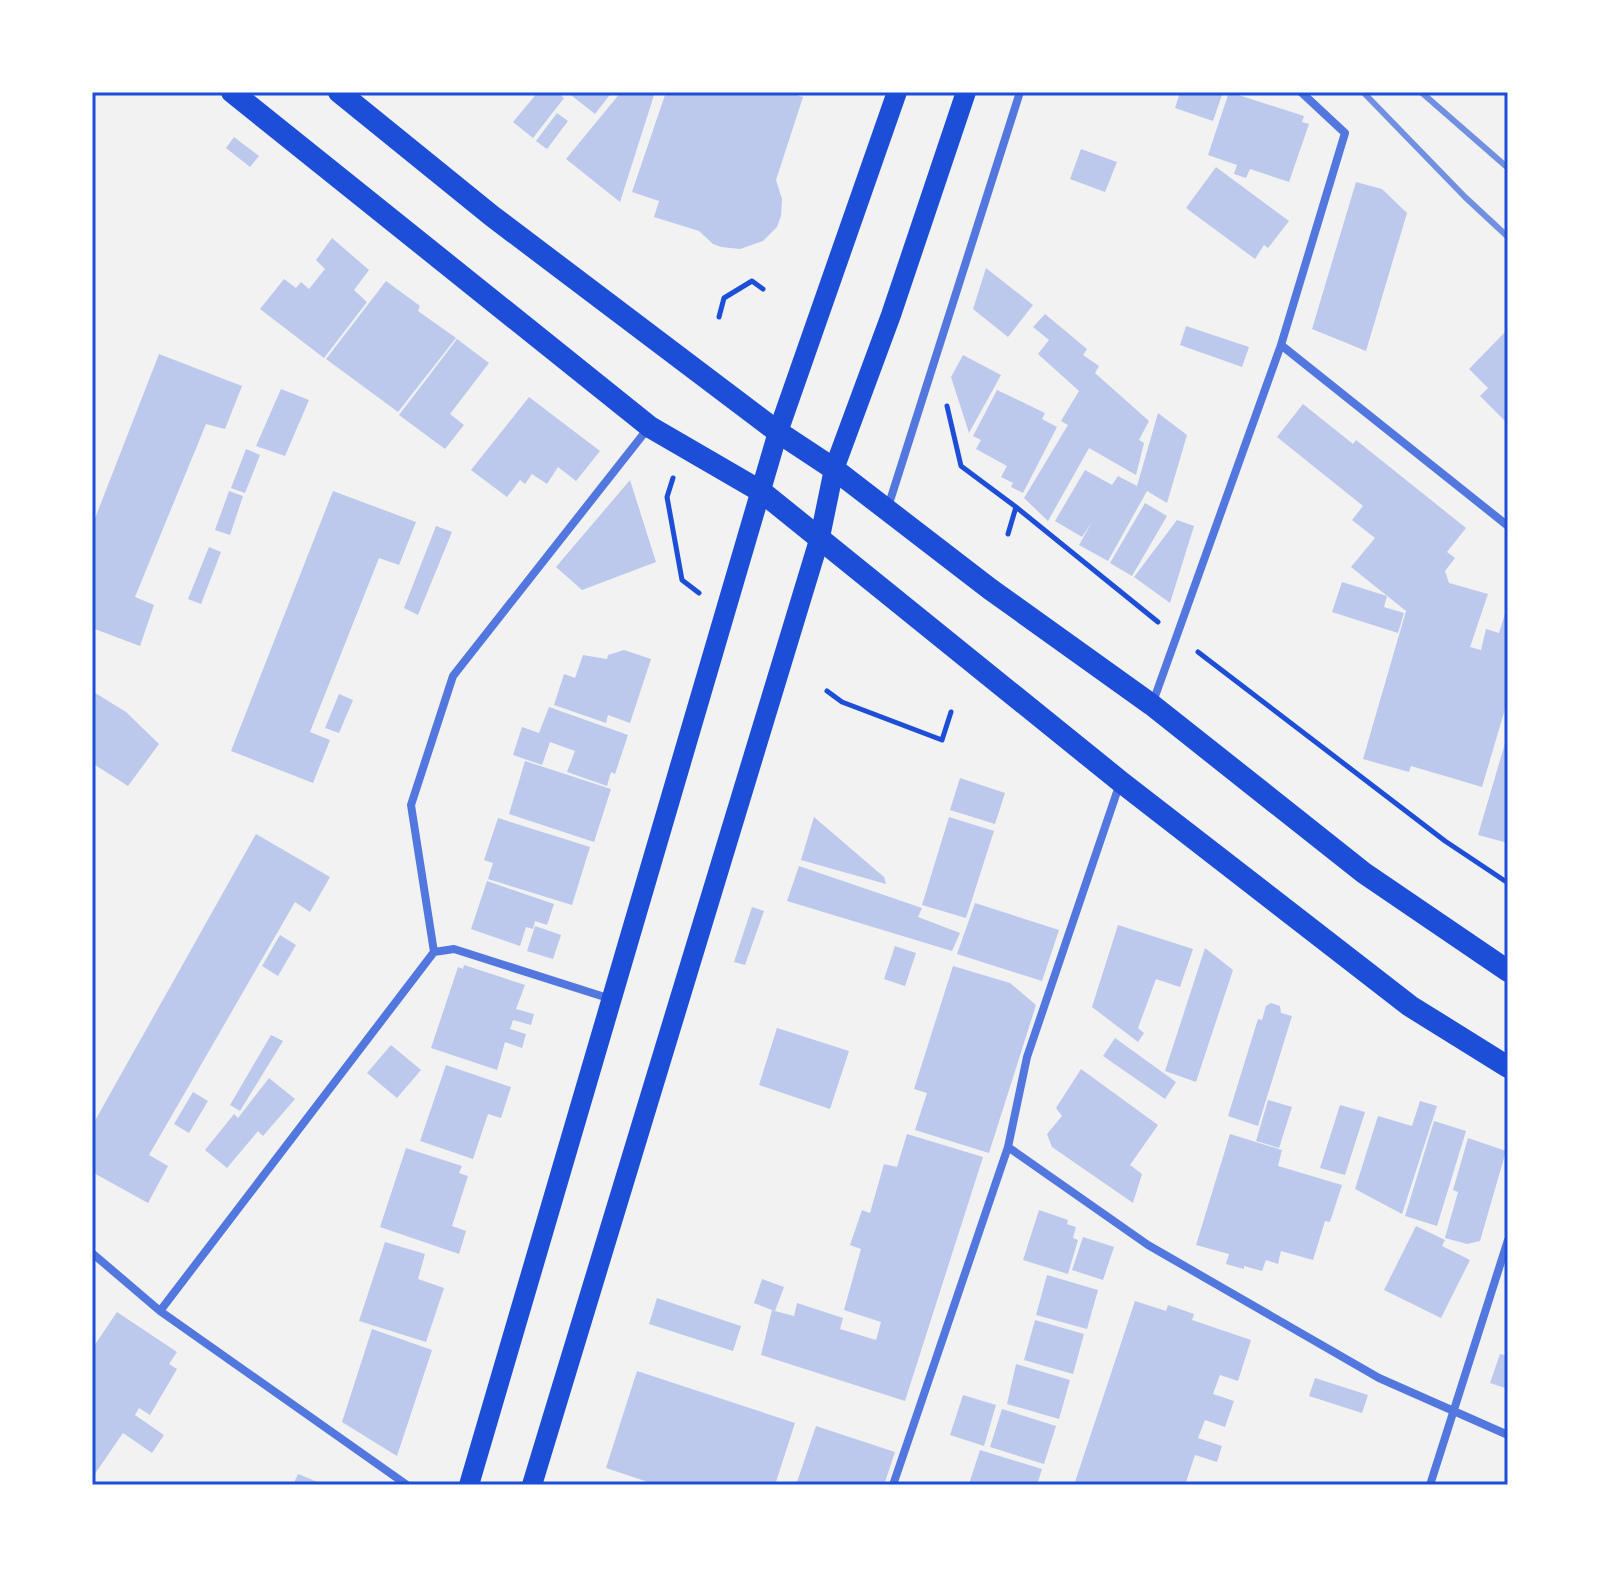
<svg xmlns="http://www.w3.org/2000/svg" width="1600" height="1577" font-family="Raleway,sans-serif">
<rect width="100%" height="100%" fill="#f2f2f2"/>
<!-- building -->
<path fill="#bdc9ec" d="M538,92H557L564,98L533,138L513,122Z
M567,92H612L595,114Z
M621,92H655L620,202L566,159Z
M666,92H787L803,97L776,180L782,199L781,216L777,227L763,241L740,249L721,247L713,244L699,231L654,217L659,201L632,192Z
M1180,92H1223L1213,121L1175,108Z
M1229,92L1304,116L1302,122L1309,124L1289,182L1250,169L1246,178L1234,174L1237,165L1208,155Z
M557,113L568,121L547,149L536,141Z
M234,137L259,156L250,167L226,148Z
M1081,149L1117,162L1105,192L1070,179Z
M1216,167L1289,221L1268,248L1264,245L1255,259L1186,208Z
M1356,182L1382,189L1407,213L1366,351L1312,329Z
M332,238L369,270L354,290L367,302L324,358L260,309L284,279L296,288L301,282L309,289L325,269L316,260Z
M986,268L1033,305L1008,337L973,309Z
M386,281L420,306L418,311L456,338L398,412L326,359Z
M1045,314L1087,349L1083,355L1099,366L1095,373L1149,421L1139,440L1144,443L1136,475L1089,448L1048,521L1024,498L1068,425L1061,421L1079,391L1038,354L1049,340L1033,327Z
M1186,326L1249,347L1242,367L1180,345Z
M1508,329V424L1480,396L1488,388L1469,369Z
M457,339L489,363L450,414L464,425L445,449L399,415Z
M159,354L242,386L225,429L206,424L135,597L154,605L140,646L92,628V526Z
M963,355L1001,375L969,433L951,377Z
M281,389L309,400L285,456L256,446Z
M997,390L1045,413L1042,419L1057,427L1023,493L1011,487L1013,483L1001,477L1007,466L976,449L981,440L973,436Z
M529,397L600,451L576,481L558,467L547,484L532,474L525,484L520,480L507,497L471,470Z
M1303,404L1353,444L1356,440L1466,528L1447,552L1455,558L1445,571L1449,583L1488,594L1470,647L1481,650L1486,629L1499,633L1508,604V699L1482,787L1411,766L1409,772L1363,759L1406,611L1351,567L1375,538L1352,520L1363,506L1277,437Z
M1158,413L1187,435L1167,503L1147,491L1108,561L1079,545L1092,522L1082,537L1055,521L1085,470L1112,485L1118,476L1137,486Z
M246,449L260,455L245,493L231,488Z
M630,480L656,562L582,590L556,567Z
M229,491L243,496L230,535L215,530Z
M333,491L416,522L399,565L379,558L310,732L330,740L313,783L231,751Z
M1145,503L1167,516L1132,576L1110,563Z
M1177,520L1194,526L1170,603L1134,577Z
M436,526L452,532L418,615L404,608Z
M209,547L221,552L201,604L188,599Z
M1342,582L1387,596L1384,607L1404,613L1398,633L1332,612Z
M624,650L651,659L630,723L608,715L606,723L554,705L564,674L575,678L583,655L607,659L608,655Z
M92,691L126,712L159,744L128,786L92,763Z
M339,694L353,700L339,733L325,728Z
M549,707L628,735L615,774L611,772L607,786L567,772L575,751L550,742L542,765L513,755L522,727L539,733Z
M1508,733V843L1478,835Z
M525,761L611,789L594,842L509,814Z
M960,778L1005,793L995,824L950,810Z
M814,817L884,877L886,884L801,860Z
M949,817L994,831L966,918L922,905Z
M498,818L590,847L572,905L488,879L493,863L484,860Z
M256,834L330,877L310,912L295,902L149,1155L168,1166L148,1203L92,1172V1126Z
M799,866L922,908L918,917L960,933L952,951L787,901Z
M487,881L554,904L547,925L535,921L533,929L526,927L520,946L471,929Z
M975,903L1059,930L1042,981L957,954Z
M752,907L764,911L745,965L734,962Z
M1118,925L1193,949L1180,987L1156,979L1138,1028L1144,1033L1138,1042L1092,1007Z
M535,926L561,935L553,959L527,951Z
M280,935L296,945L278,976L262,966Z
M895,946L916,953L905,986L884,979Z
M1205,948L1233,970L1196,1082L1165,1071Z
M464,965L525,985L516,1009L534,1014L531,1025L513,1020L510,1029L526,1034L522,1048L505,1042L497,1070L431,1048L458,967L463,969Z
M953,966L1010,983L1036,1005L989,1153L915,1130L927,1093L914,1089Z
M1271,1003L1280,1006L1281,1013L1292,1016L1258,1126L1228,1116L1258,1019L1262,1020L1266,1006Z
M777,1028L849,1051L830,1109L759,1085Z
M271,1035L283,1041L240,1111L230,1105Z
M1115,1038L1176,1082L1165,1099L1103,1056Z
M391,1045L421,1070L397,1098L367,1073Z
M446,1065L511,1087L501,1118L488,1114L473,1159L420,1141Z
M1081,1069L1158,1125L1130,1165L1142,1174L1133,1203L1052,1147L1047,1134L1062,1116L1056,1108Z
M269,1078L295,1099L263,1136L258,1131L227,1168L205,1150L234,1114L238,1118Z
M193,1092L208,1101L189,1133L174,1124Z
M1268,1100L1292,1107L1279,1148L1256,1141Z
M1420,1101L1437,1106L1402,1214L1355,1189L1378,1116L1412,1126Z
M1340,1105L1365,1112L1345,1175L1320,1168Z
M1434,1121L1466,1131L1437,1226L1405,1216Z
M907,1134L983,1157L905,1401L761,1355L772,1310L754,1303L762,1279L784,1287L775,1311L794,1316L797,1303L843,1318L840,1329L876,1340L881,1322L844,1310L861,1249L850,1245L862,1210L870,1213L884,1164L897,1167Z
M1230,1134L1282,1150L1278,1166L1342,1185L1330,1222L1325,1221L1313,1260L1281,1251L1278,1264L1266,1260L1262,1271L1244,1266V1269L1226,1264L1229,1254L1196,1245Z
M1468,1138L1506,1151L1480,1241L1467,1244L1445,1238L1458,1192L1453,1190Z
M406,1148L462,1166L459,1173L468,1176L452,1226L466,1231L459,1254L380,1227Z
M1039,1210L1068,1220L1067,1224L1076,1227L1073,1238L1078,1240L1068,1274L1023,1260Z
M1416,1226L1445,1240L1442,1246L1470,1260L1441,1318L1384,1290Z
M1083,1237L1114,1247L1103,1280L1072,1270Z
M385,1242L425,1254L418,1279L444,1288L426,1342L359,1321Z
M1047,1275L1098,1290L1087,1329L1036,1315Z
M657,1298L741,1326L733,1351L649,1324Z
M1135,1301L1166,1311L1168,1305L1194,1314L1192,1320L1251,1340L1238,1381L1220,1375L1213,1394L1234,1401L1225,1427L1205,1420L1198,1438L1222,1446L1217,1462L1195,1455L1185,1485H1074Z
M117,1312L177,1352L169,1364L177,1369L150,1415L139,1408L135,1415L164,1435L152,1453L123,1433L92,1478V1349Z
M1035,1320L1084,1334L1073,1374L1024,1360Z
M372,1329L432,1350L397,1456L342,1422Z
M1500,1354L1508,1356V1389L1490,1383Z
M1016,1364L1070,1380L1059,1419L1007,1404Z
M637,1371L795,1423L775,1485H657L606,1468Z
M1315,1378L1368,1395L1362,1413L1309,1396Z
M963,1395L996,1405L984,1446L950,1435Z
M1002,1409L1056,1426L1044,1464L990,1447Z
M816,1426L895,1452L884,1485H796Z
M980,1450L1042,1469L1037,1485L969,1484Z
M298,1474L325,1485H293Z"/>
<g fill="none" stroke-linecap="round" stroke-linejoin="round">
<!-- path -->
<path stroke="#1d4ed8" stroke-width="5" d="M719,317L724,298L752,281L763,289
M947,406L961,466L1016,507L1008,534
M673,478L667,497L682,580L699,593
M1016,507L1158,622
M1198,652L1445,841L1508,883
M827,691L842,702L942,740L951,712"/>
<!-- minor -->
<path stroke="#5277de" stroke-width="8" d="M1301,92L1345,133L1281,345L1508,526
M888,507L1020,92
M1153,702L1281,345
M434,952L454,949L611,999
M1008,1147L1148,1245L1379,1378L1508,1435
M92,1253L160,1311L407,1485
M160,1311L434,952L411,805L453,676L649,427
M893,1485L1008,1147L1027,1057L1120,783
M1430,1485L1508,1240"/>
<!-- primary -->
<path stroke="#1d4ed8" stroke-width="20" d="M469,1485L778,432L897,92
M532,1485L820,537L834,469L891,315L966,92"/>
<!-- trunk -->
<path stroke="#1d4ed8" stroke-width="22" d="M232,92L650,427L762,492L1121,782L1410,1006L1508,1067
M339,92L492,216L778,432L834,469L990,589L1152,705L1364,873L1508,971"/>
<!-- rail -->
<path stroke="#7290e2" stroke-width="6" d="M1363,92L1465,197L1508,237
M1421,92L1508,168"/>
</g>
<!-- border -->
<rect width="1600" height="1577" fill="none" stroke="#ffffff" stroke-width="188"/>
<rect x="94" y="94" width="1412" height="1389" fill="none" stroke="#1d4ed8" stroke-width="3"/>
</svg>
